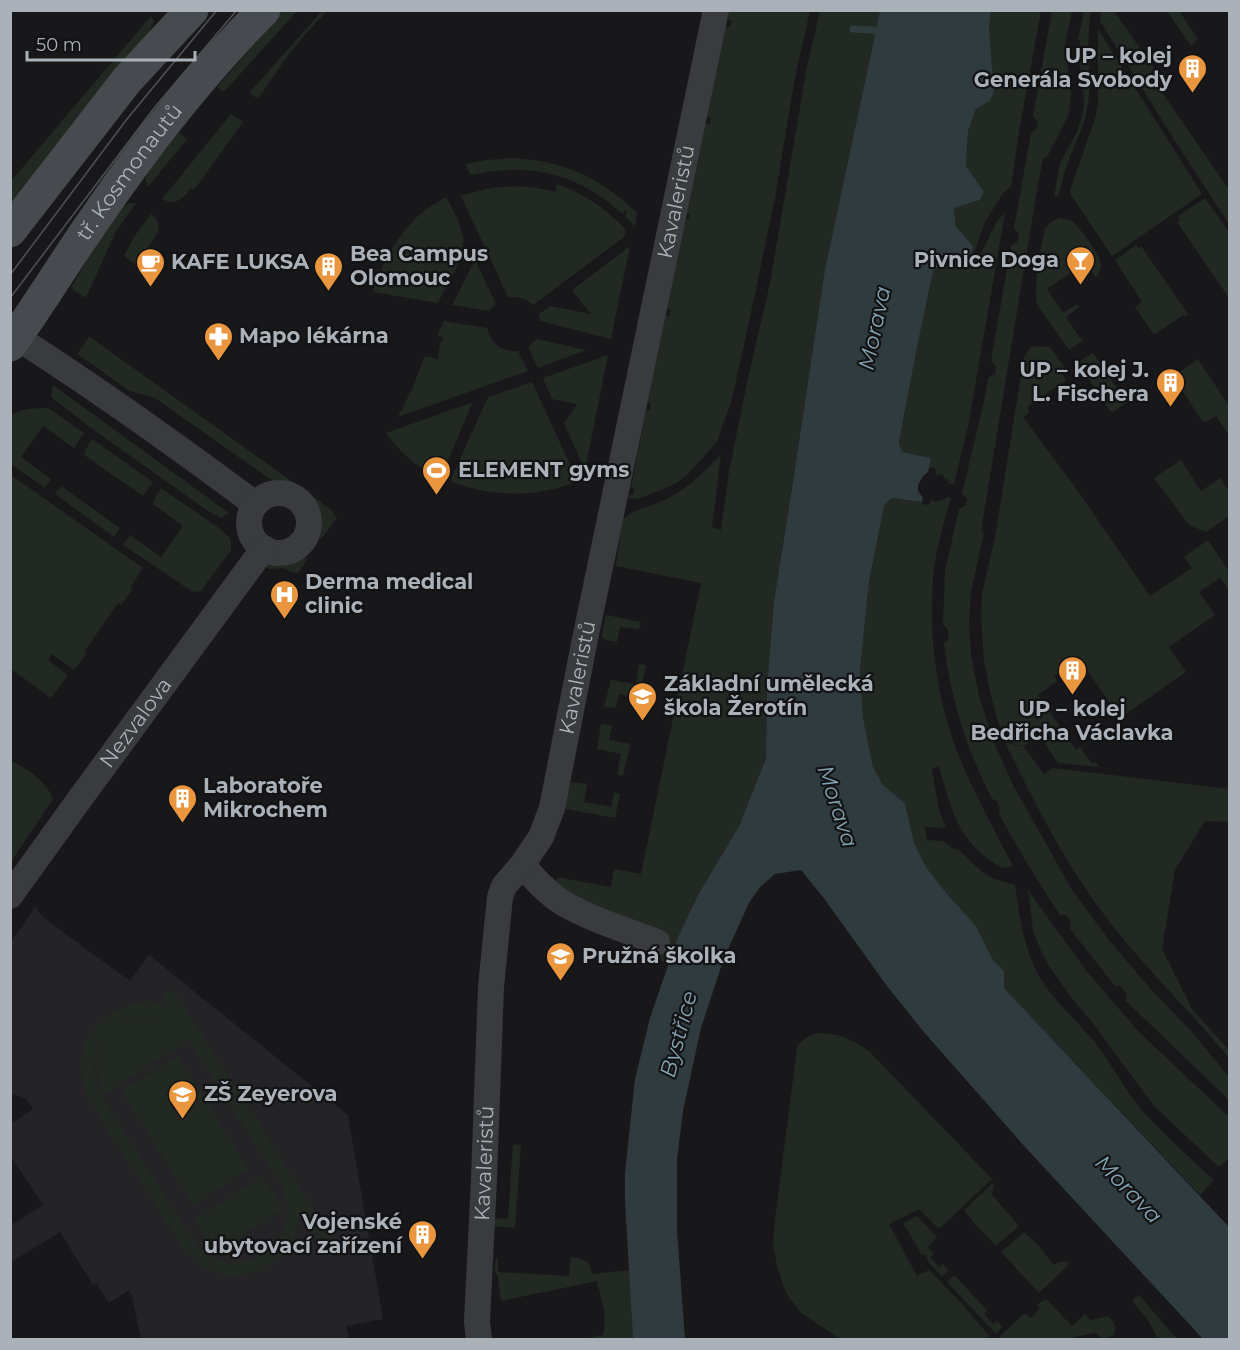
<svg xmlns="http://www.w3.org/2000/svg" width="1240" height="1350" font-family="Montserrat,sans-serif">
<rect width="100%" height="100%" fill="#18181a"/>
<!-- built -->
<path fill="#242427" d="M36,906L39,913L48,921L130,981L149,955L348,1115L383,1319L346,1326L349,1339H141L132,1296L129,1290L109,1303L96,1283L93,1285L60,1232L11,1262V1225L43,1205L10,1155L11,1124L33,1109L26,1099L11,1093V942Z"/>
<!-- green -->
<path fill="#222922" fill-rule="evenodd" d="M283,11H297L224,92L217,87Z
M322,11H327L303,37L286,58L258,99L249,93Z
M728,11H810L795,77L775,198L749,322L732,399L717,442L688,474L675,484L641,498L633,499L629,498V495H633L635,489L631,487L646,410H650L651,404L647,402L665,316L670,315L671,310L667,308L685,219H689L690,215L686,213L705,124H710L711,118L707,116L722,35L725,27H730L732,21L726,18Z
M820,11H880L825,269L792,488L774,601L767,685L766,758L740,824L698,895L677,939L667,965L651,954L658,937L567,898L557,886L556,881L558,878H562L611,887L614,869L641,874L701,583L616,566L622,523C627,510 646,508 658,503C684,492 702,475 721,454L712,527L721,530L729,471L748,378L770,283L807,66Z
M991,11H1041L1020,126L1011,186L1003,193L985,222L974,253L980,255L997,221L1005,213L968,427L954,484H949L947,479H945L942,474L935,475L937,469L929,467L931,458L902,452L900,447L899,442L917,347L933,272L942,262L968,266L972,246L956,225L954,208L980,200L984,193L966,166L968,131L976,109L990,101L994,92L989,27Z
M1052,11H1072L1065,45L1071,94L1069,114L1048,155L1043,159L1038,184L981,531L984,532L971,592L969,622L971,654L979,696L994,743L1014,787L1072,890L1109,940L1148,986L1191,1031L1229,1077V1100L1125,1000L1127,994L1120,986H1115L1070,929L1071,922L1066,915H1060C1038,882 1018,849 999,814L1000,808L996,800L992,799C967,750 950,698 944,643L949,639L948,629L943,625L945,571L959,509L966,505L967,499L962,493L983,406L988,378L995,374L996,367L991,361L1011,246L1017,242L1019,234L1014,228L1031,133L1037,128L1038,122L1033,116Z
M1084,11H1091C1085,42 1092,72 1088,103C1086,125 1074,144 1067,165C1063,175 1062,186 1058,196L1054,197L1060,163L1077,132L1083,113L1084,101L1079,57L1080,40H1078Z
M1101,11H1114L1163,81L1157,85L1227,187L1229,185V224L1175,141L1100,21Z
M1167,11H1179L1198,39L1194,42L1195,43L1191,46Z
M151,16L154,21L148,35L11,207V181Z
M1098,29L1202,194L1112,256L1071,195L1070,191L1096,115L1098,104Z
M231,114L243,122L194,190L191,188C183,199 176,206 162,199Z
M179,133L187,139L148,187L145,179L149,170Z
M512,158C564,161 600,177 637,213L635,227L625,216L627,212L624,211L623,214C574,171 532,163 470,175L466,164L486,160Z
M557,184C584,194 606,208 626,230L624,237L533,305C526,298 518,297 508,297L461,196C494,185 521,183 555,192Z
M446,197C452,209 461,223 463,237C467,255 446,286 438,303L373,292C382,263 396,237 419,215C427,208 437,203 446,197Z
M1205,198L1229,232V298L1177,222L1180,220L1178,216Z
M130,203H136L116,231L86,298L71,288L101,236L122,207Z
M151,214C158,220 160,223 158,232L137,266L124,256L134,237Z
M1060,218C1066,219 1070,219 1074,223C1081,229 1100,255 1101,264C1101,269 1099,273 1096,278L1086,262L1047,289L1063,313L1077,304L1079,307L1066,317L1080,338L1081,337L1083,340L1069,350L1038,306C1032,289 1041,247 1045,228L1051,222Z
M1136,245L1138,248L1141,246L1188,314L1186,317L1183,314V315L1154,335L1135,307L1142,302L1115,260Z
M630,246L611,339L540,321L539,314L550,306L591,314L572,290Z
M475,260L496,304L489,311L452,305Z
M444,321L487,328C491,343 502,353 518,351L528,371L398,417L412,389L425,356L438,359L440,344L444,337L437,336Z
M89,337H90L294,483C288,486 283,487 277,484L155,398L130,391L77,354Z
M537,339L586,350L538,368L528,347Z
M1034,346L1049,347L1052,350L1066,369L1062,373L1066,380L1027,407L1029,411L1028,412L1029,413L1023,417L1080,494L1150,596L1192,568L1184,557L1208,540L1229,572V590L1220,578L1199,592L1215,615L1169,647L1186,672L1120,718L1083,664L1064,677L1060,672L1054,676L1057,681L1038,695L1076,750L1080,747L1092,764L1096,762L1099,767L1058,763L1037,732L1030,737L1032,741L1023,746L1014,744L1006,738L1002,732L996,715L991,696L984,660L981,616L982,594L995,537L1024,357L1030,348Z
M1093,353L1120,392L1119,395L1131,386L1137,395L1113,412L1110,411L1078,362Z
M608,355L585,470L564,423L577,404L552,399L543,378Z
M1198,359L1229,406V436L1216,416L1205,422L1201,419L1173,377Z
M532,382L575,475L573,483C533,498 490,497 450,481L488,397Z
M53,385L229,513L221,518L208,511L91,428L51,397Z
M473,402L445,467C441,468 435,471 431,471C417,470 393,444 386,433Z
M48,408L84,433L74,448L43,426L21,457L51,479L45,488L11,464L10,416C21,408 36,408 48,408Z
M92,439L153,482L143,496L84,455L85,453L84,452Z
M1181,460L1201,491L1220,478L1229,491V516L1206,532L1189,525L1154,478Z
M11,475L143,568L130,588L132,590L121,605L118,603L84,652L86,654L74,670L52,654L48,660L68,675L51,698L11,669Z
M61,486L120,528L114,537L55,494Z
M161,488L219,528L229,537L231,541V550L201,591L193,592L123,545L130,535L161,557L183,526L153,504L154,502L153,501Z
M314,497L331,510L337,518L321,539C316,532 317,526 316,518C314,510 311,506 314,497Z
M947,497L951,498C944,521 937,545 934,569C927,633 937,707 963,766C978,800 995,832 1012,864L1011,867L1002,868C958,843 952,812 939,766L932,769L939,810L946,828L925,827L927,840L943,841L952,848L960,851L981,871L994,879L1015,885C1019,914 1023,944 1036,970C1047,994 1074,1018 1091,1038C1106,1055 1117,1076 1130,1095C1154,1127 1185,1153 1214,1180L1200,1195L1004,988V971L993,960L976,926L948,895L926,867L914,843L905,803L883,785L873,767L863,718L860,671L869,582L884,506L888,501L892,498L922,502V504L929,505L931,500L936,502L938,501L943,500Z
M301,557L307,559L299,572L295,573L283,568L269,569L264,565C276,560 288,560 301,557Z
M606,615L641,622L639,629L620,627L617,642L606,640L602,637V633Z
M639,664L646,665L639,699L619,694L616,708L604,707L611,680L636,684Z
M601,724L612,726L609,740L630,744L623,776L617,774L621,754L597,749Z
M1005,742L1024,747L1044,774L1053,768L1229,789V822L1205,821L1175,870L1162,949L1192,1009L1229,1050V1058C1191,1012 1148,971 1111,924C1068,868 1035,806 1005,742Z
M11,761C28,770 46,780 53,799L11,862Z
M572,782L587,784L584,802L611,807L614,792L620,794L615,818L566,809L564,807L570,784Z
M1028,890L1085,969L1138,1031L1229,1117V1158L1219,1167L1154,1106L1092,1022L1074,1001L1049,966L1040,949L1033,930Z
M173,989L332,1238L320,1245L301,1215C298,1224 297,1233 292,1242C275,1272 233,1286 202,1266C195,1261 188,1254 182,1247L92,1105C82,1088 78,1070 83,1051C91,1017 135,992 168,1006L162,995ZM145,1017L158,1019L171,1024C157,1020 145,1016 130,1020C98,1030 89,1067 104,1094L189,1040L283,1188C302,1237 250,1283 206,1253C199,1248 195,1241 190,1235L103,1098C101,1092 97,1087 96,1081C89,1055 106,1027 130,1019C135,1018 140,1018 145,1017Z
M818,1033C839,1033 854,1040 870,1052L992,1179L939,1229L919,1209L889,1224L917,1276L929,1270L963,1305L990,1337L977,1340L840,1339L801,1313L788,1296L784,1288L777,1265L773,1245L774,1228L797,1047C803,1039 809,1035 818,1033Z
M178,1056L249,1169L193,1205L121,1091Z
M513,1144L521,1145L515,1228L492,1226L495,1218L508,1219Z
M262,1176L283,1209L215,1253L194,1220Z
M994,1182L992,1195L1019,1226L996,1246L975,1224L964,1210Z
M917,1216L937,1237L928,1247L934,1254L930,1257L939,1267L943,1264L949,1270L942,1277L929,1263L925,1255H922L903,1223Z
M1024,1232L1037,1244L1054,1265L1059,1262H1069L1067,1266L1039,1293L1001,1252Z
M571,1257L578,1258L588,1262L593,1274L629,1270L633,1339H581L603,1335C608,1318 601,1298 597,1281L501,1301L498,1277L494,1269L496,1259L498,1258V1272L569,1276Z
M954,1275L987,1310L984,1314L993,1324L997,1321L1003,1327L996,1334L947,1282Z
M1139,1295L1177,1339H1158L1148,1320L1132,1301Z
M1046,1299L1072,1326L1085,1314L1090,1320L1108,1316C1114,1323 1118,1326 1114,1335L1102,1339L1096,1333L1063,1339H997L1025,1313L1031,1318L1040,1308L1036,1305Z"/>
<!-- water -->
<path fill="#303b3f" d="M880,11H991L989,27L994,92L990,101L976,109L968,131L966,166L984,192L980,200L954,208L956,226L973,246L968,267L942,262L933,272L917,347L899,442L900,447L902,452L931,458L928,472L923,476L918,485V491L923,498L922,502L892,498L888,501L884,506L869,582L860,671L863,718L873,767L883,785L905,803L914,843L926,867L948,895L976,926L993,960L1004,971V988L1229,1227V1339H1203L1026,1148L923,1031L887,986L823,897L801,870L775,874L760,887L749,903L724,958L701,1028L683,1111L677,1160V1230L685,1339H633L625,1201V1173L635,1079L650,1018L677,939L698,895L740,824L766,758L767,685L774,601L792,488L825,269Z"/>
<g fill="none" stroke-linecap="round" stroke-linejoin="round">
<!-- stream -->
<path stroke="#303b3f" stroke-width="7" d="M853,29L872,30L883,33"/>
<!-- street -->
<g stroke="#393b3e" stroke-width="26">
<path d="M16,337C98,389 177,446 255,504"/>
<circle cx="279" cy="523" r="30"/>
<path d="M522,865C535,879 547,893 563,903C592,920 626,930 657,942"/>
<path id="s1" d="M10,896L79,800L264,548"/>
<path id="s2" d="M479,1340L477,1322L484,1178L491,987L500,897L504,886L522,865L541,837L552,808L584,644L716,10"/>
</g>
<!-- secondary -->
<g stroke="#474a4e" stroke-width="33">
<path d="M10,231L127,80L192,10"/>
<path id="s3" d="M10,345C39,305 64,263 92,223C143,148 199,75 264,10"/>
</g>
<!-- tram -->
<path stroke="#4e5155" stroke-width="1.5" d="M10,275L127,119L217,10
M10,298L155,107L237,10"/>
</g>
<!-- icons -->
<defs>
<symbol id="building-pin" viewBox="-11 -11 22 30"><path d="M0 17L-7.5 6A9.5 9.5 0 1 1 7.5 6Z" fill="#ea963f" stroke="#131315"/><path d="M-4-6H4V6H1V3H-1V6H-4ZM-2.5-4.3h1.7v1.8h-1.7ZM.8-4.3h1.7v1.8H.8ZM-2.5-1h1.7V.8h-1.7ZM.8-1h1.7V.8H.8Z" fill="#fff"/></symbol>
<symbol id="bar-pin" viewBox="-11 -11 22 30"><path d="M0 17L-7.5 6A9.5 9.5 0 1 1 7.5 6Z" fill="#ea963f" stroke="#131315"/><path d="M-6-5H6L.8 .8V4.5H3.5V6h-7V4.5H-.8V.8Z" fill="#fff"/></symbol>
<symbol id="cafe-pin" viewBox="-11 -11 22 30"><path d="M0 17L-7.5 6A9.5 9.5 0 1 1 7.5 6Z" fill="#ea963f" stroke="#131315"/><path d="M-5.5-4.5H6V0H3Q3 3.5 0 3.5H-2.5Q-5.5 3.5-5.5 0ZM3-3.2v2h1.7v-2ZM-6 4.5H4V6H-6Z" fill="#fff"/></symbol>
<symbol id="pharmacy-pin" viewBox="-11 -11 22 30"><path d="M0 17L-7.5 6A9.5 9.5 0 1 1 7.5 6Z" fill="#ea963f" stroke="#131315"/><path d="M-2-6h4v4h4v4h-4v4h-4v-4h-4v-4h4Z" fill="#fff"/></symbol>
<symbol id="stadium-pin" viewBox="-11 -11 22 30"><path d="M0 17L-7.5 6A9.5 9.5 0 1 1 7.5 6Z" fill="#ea963f" stroke="#131315"/><path d="M0-5a6.5 5 0 1 0 0 10a6.5 5 0 1 0 0-10ZM-3.5-1.8h7v3.6h-7Z" fill="#fff"/></symbol>
<symbol id="hospital-pin" viewBox="-11 -11 22 30"><path d="M0 17L-7.5 6A9.5 9.5 0 1 1 7.5 6Z" fill="#ea963f" stroke="#131315"/><path d="M-5-5h3v3.5h4V-5h3V5h-3V1.5h-4V5h-3Z" fill="#fff"/></symbol>
<symbol id="school-pin" viewBox="-11 -11 22 30"><path d="M0 17L-7.5 6A9.5 9.5 0 1 1 7.5 6Z" fill="#ea963f" stroke="#131315"/><path d="M0-5L7-2L0 1L-7-2ZM-4 1L0 2.5L4 1V4Q0 6-4 4Z" fill="#fff"/></symbol>
</defs>
<g fill-rule="evenodd">
<use href="#building-pin" x="1176" y="52" width="33" height="45"/>
<use href="#bar-pin" x="1064" y="244" width="33" height="45"/>
<use href="#cafe-pin" x="134" y="246" width="33" height="45"/>
<use href="#building-pin" x="312" y="250" width="33" height="45"/>
<use href="#pharmacy-pin" x="202" y="320" width="33" height="45"/>
<use href="#building-pin" x="1154" y="366" width="33" height="45"/>
<use href="#stadium-pin" x="420" y="454" width="33" height="45"/>
<use href="#hospital-pin" x="268" y="578" width="33" height="45"/>
<use href="#building-pin" x="1056" y="654" width="33" height="45"/>
<use href="#school-pin" x="626" y="680" width="33" height="45"/>
<use href="#building-pin" x="166" y="782" width="33" height="45"/>
<use href="#school-pin" x="544" y="940" width="33" height="45"/>
<use href="#school-pin" x="166" y="1078" width="33" height="45"/>
<use href="#building-pin" x="406" y="1218" width="33" height="45"/>
</g>
<g text-anchor="middle" stroke-width="4.5" stroke-linejoin="round" paint-order="stroke">
<!-- poi labels -->
<g font-size="21" font-weight="bold" fill="#aab1b9" stroke="#131315" text-anchor="start">
<text x="1172" y="63" text-anchor="end">UP – kolej<tspan x="1172" dy="24">Generála Svobody</tspan></text>
<text x="350" y="261">Bea Campus<tspan x="350" dy="24">Olomouc</tspan></text>
<text x="1059" y="267" text-anchor="end">Pivnice Doga</text>
<text x="171" y="269">KAFE LUKSA</text>
<text x="239" y="343">Mapo lékárna</text>
<text x="1149" y="377" text-anchor="end">UP – kolej J.<tspan x="1149" dy="24">L. Fischera</tspan></text>
<text x="458" y="477">ELEMENT gyms</text>
<text x="305" y="589">Derma medical<tspan x="305" dy="24">clinic</tspan></text>
<text x="664" y="691">Základní umělecká<tspan x="664" dy="24">škola Žerotín</tspan></text>
<text x="1072" y="716" text-anchor="middle">UP – kolej<tspan x="1072" dy="24">Bedřicha Václavka</tspan></text>
<text x="203" y="793">Laboratoře<tspan x="203" dy="24">Mikrochem</tspan></text>
<text x="582" y="963">Pružná školka</text>
<text x="204" y="1101">ZŠ Zeyerova</text>
<text x="402" y="1229" text-anchor="end">Vojenské<tspan x="402" dy="24">ubytovací zařízení</tspan></text>
</g>
<!-- street labels -->
<g font-size="21" fill="#aab1b9" stroke="#131315">
<text dy="7" stroke="none"><textPath href="#s3" startOffset="210">tř. Kosmonautů</textPath></text>
<text dy="7" stroke="none"><textPath href="#s2" startOffset="1167">Kavaleristů</textPath></text>
<text dy="7" stroke="none"><textPath href="#s2" startOffset="681">Kavaleristů</textPath></text>
<text dy="7" stroke="none"><textPath href="#s1" startOffset="214">Nezvalova</textPath></text>
<text dy="7" stroke="none"><textPath href="#s2" startOffset="177">Kavaleristů</textPath></text>
</g>
<!-- water labels -->
<g font-size="22" font-style="italic" fill="#83a3b2" stroke="#131315">
<text transform="translate(874 328) rotate(-78)" y="8">Morava</text>
<text transform="translate(838 806) rotate(72)" y="8">Morava</text>
<text transform="translate(678 1034) rotate(-75)" y="8">Bystřice</text>
<text transform="translate(1129 1189) rotate(46)" y="8">Morava</text>
</g>
</g>
<!-- border -->
<rect width="1240" height="1350" fill="none" stroke="#aab1b9" stroke-width="24"/>
<!-- scale -->
<path d="M27 51v9h168v-9" fill="none" stroke="#aab1b9" stroke-width="3"/>
<text x="36" y="51" font-size="18" fill="#aab1b9" stroke="#131315" stroke-width="4.5" paint-order="stroke">50 m</text>
</svg>
